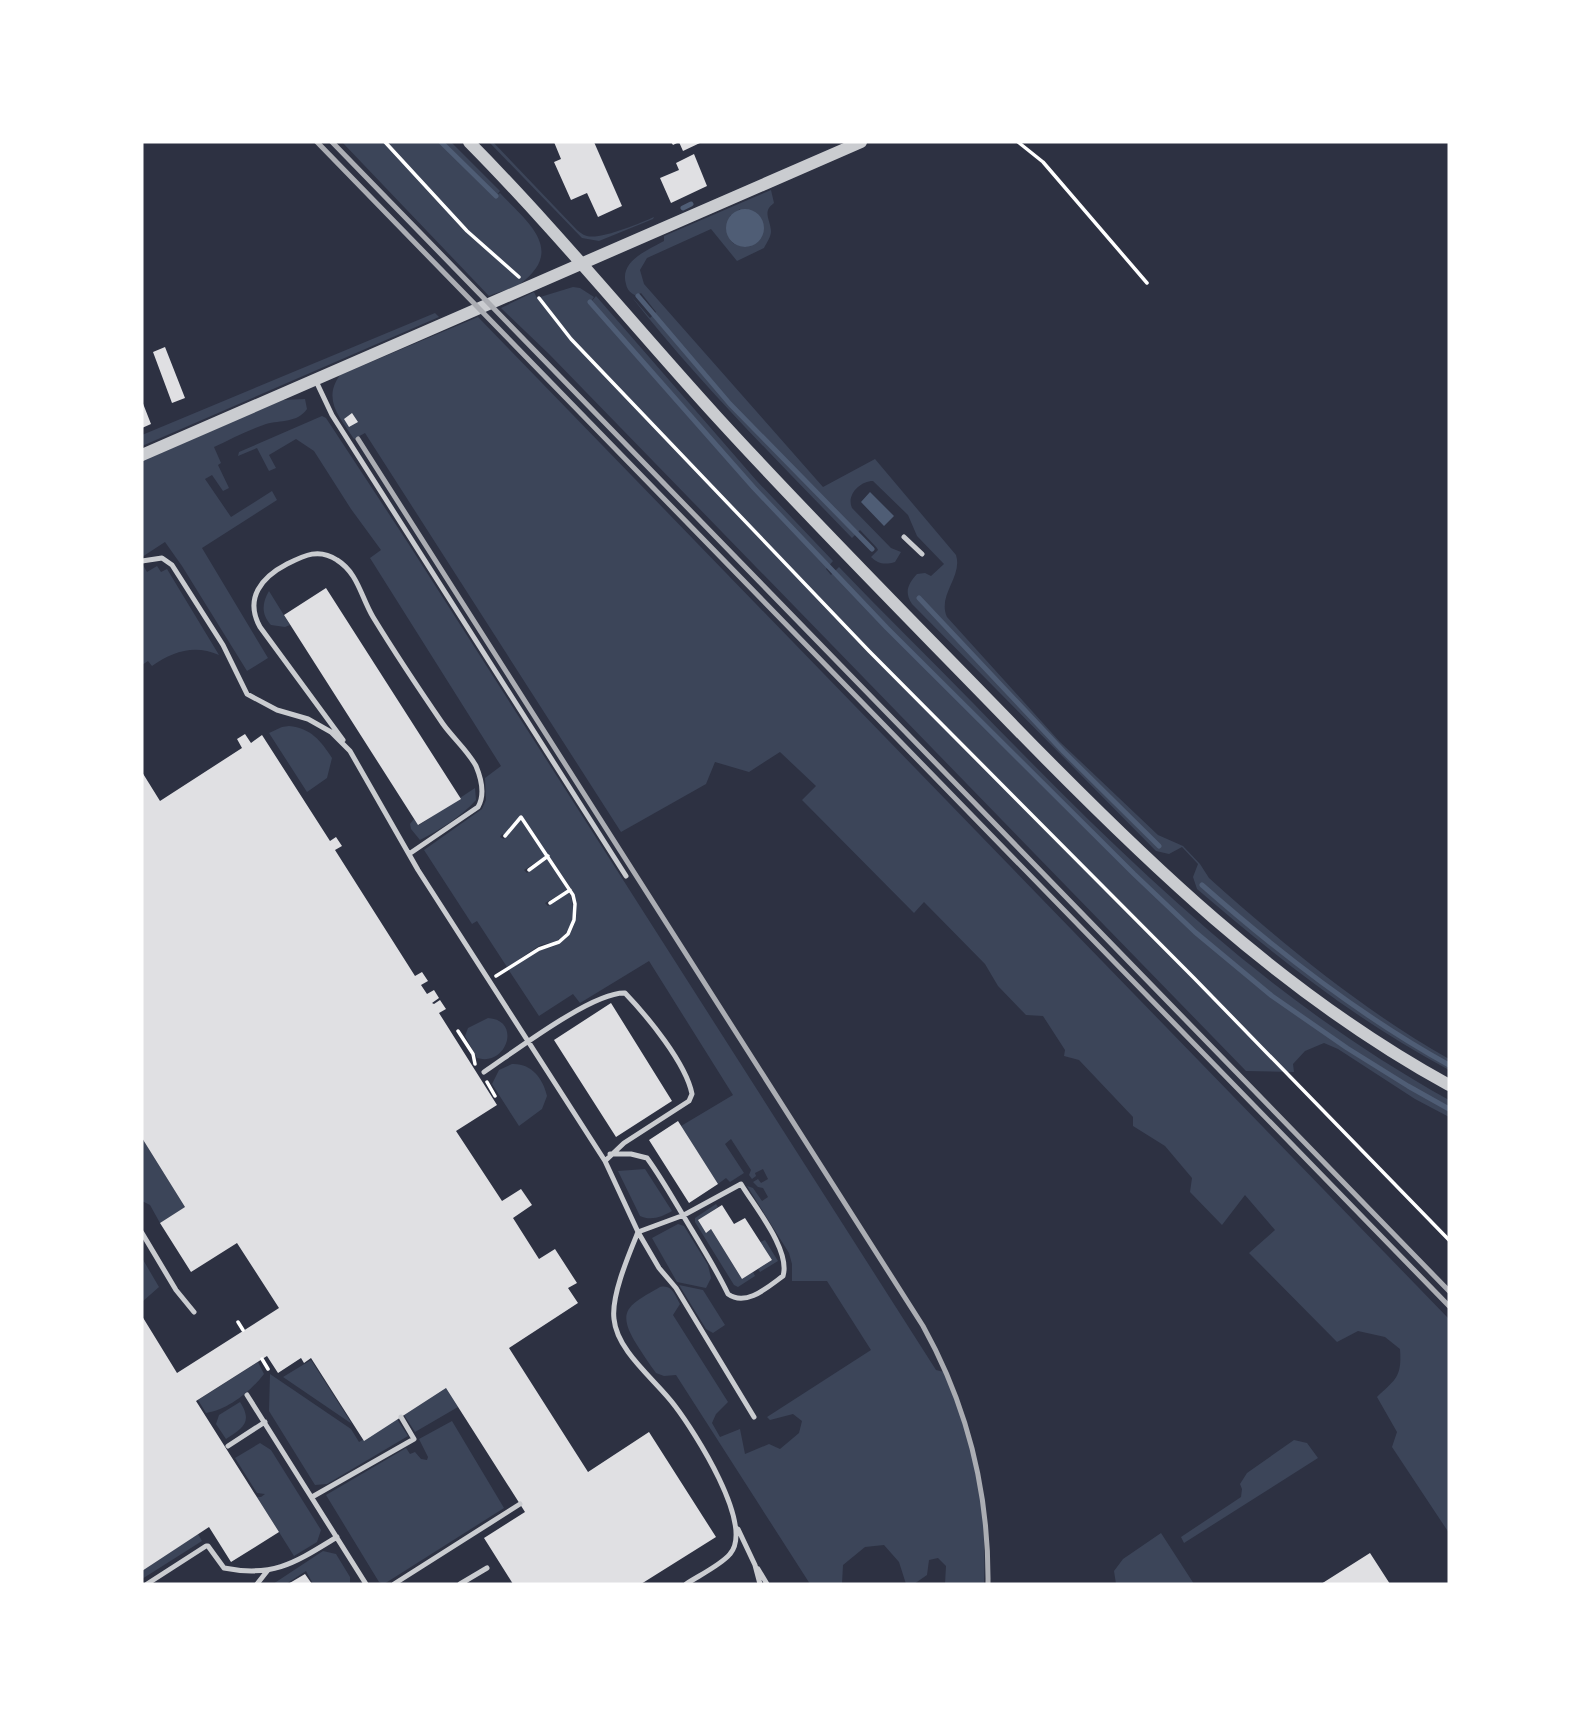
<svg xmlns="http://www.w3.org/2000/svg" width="1591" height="1726" font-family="Jost,sans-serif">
<rect width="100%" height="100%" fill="#2d3142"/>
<!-- green -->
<path fill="#3c4559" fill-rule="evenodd" d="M342,142H451L500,191L497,195L500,193C528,223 566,250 520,284C512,289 498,292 489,296Z
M489,142H493L577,230C579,232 585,236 587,236C600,240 641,223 654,217L653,219L599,241L582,238Z
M771,190L774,203C762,212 770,218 771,231C771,237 767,242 764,248L737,261L711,229L647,258L640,270L644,284L823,487L875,459L956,555C963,577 937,595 947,617L1060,742L1158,835L1183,846L1200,864L1209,878C1284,945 1361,1009 1449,1059V1070C1357,1021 1276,957 1197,889L1193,877L1198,864L1182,847L1169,854L1156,851L912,604C904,592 908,584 917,574L925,573L931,576L944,564L917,536L908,515L873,481C860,481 846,495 852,508L891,548L901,552L895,562C885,565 878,564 871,557L878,550L877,548L860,530L852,538C776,459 698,382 631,296L650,318L656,312L641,293L636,296C631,293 627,290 626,284C619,261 648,250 664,241V236ZM740,209L751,246C726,249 726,234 730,216Z
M573,287L580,288L594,297L590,303L596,296L756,480L833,561L826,569L831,575L839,567C883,613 928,657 973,703C1122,856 1260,995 1449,1100V1117L1415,1099L1338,1049L1324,1043L1305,1051L1293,1064L1294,1072L1246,1071L549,354L501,308L534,292L537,298Z
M435,313L439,317L142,446V435Z
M478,317L1449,1319V1533L1392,1447L1397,1432L1377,1397C1396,1379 1402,1377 1400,1349L1385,1337L1358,1331L1337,1342L1249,1253L1275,1230L1245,1195L1222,1225L1190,1192L1192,1178L1165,1146L1133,1126V1117L1079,1060L1064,1056L1065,1050L1043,1016L1026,1015L998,986L985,964L924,902L914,913L802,800L816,786L780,752L749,772L715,762L706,784L621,832L365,433L354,439C340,417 322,400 340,375Z
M305,399L307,409C297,423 281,420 266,424C248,430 231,439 214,447L221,463L218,465L229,488L223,491L212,475L205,479L231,517L272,491L277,500L202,548L268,658L247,671L182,566L165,542L142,557V461L283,400Z
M322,416L326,418L408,543L936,1370L944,1372C951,1390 960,1409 966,1428C981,1477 986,1533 984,1584H945L946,1566L938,1558L929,1560L927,1575L914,1584H906L899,1562L884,1545L865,1547L843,1565L842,1584H810L676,1375L664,1376L656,1373C649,1364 643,1354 637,1345C615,1310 629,1305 660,1287C672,1284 675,1295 680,1304L673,1315L728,1402L716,1414L712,1423L720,1437L740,1429L745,1454L769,1444L780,1449L799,1433L802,1421L793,1414L770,1420L767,1417L871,1350L827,1281H792V1264L789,1253L747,1186L753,1188L762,1201L768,1197L763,1188L758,1187L753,1182L758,1179L761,1183L768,1179L763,1169L755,1173L756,1176L752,1179L749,1175L751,1170L731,1139L725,1144L744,1173L730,1182L726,1178L718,1184L681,1126L733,1095L649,961L580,1003L573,994L539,1016L508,969C518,964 527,957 537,952C544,948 552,948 558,944C578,933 580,909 572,890L521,815L504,835L502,834L500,837L504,839L520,819L546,856L524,870L527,873L548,858L568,890L545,903L548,906L569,892C577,909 574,932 556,941C551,944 544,943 539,946C530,951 518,961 507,967L477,921L472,924L424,850L482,809L486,800L485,778L501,766L370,558L381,550L351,509L314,451L296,439L269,455L276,468L269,471L257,448L238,456L239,452Z
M143,565L147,572L157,566L161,572L167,569L219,655C195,644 173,651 152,666L148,661L142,665Z
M269,591L290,625L285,627L271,625C261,614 262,603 269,591Z
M289,726C311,728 321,741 332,758L327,778L307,792L269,733L282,727Z
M475,788L476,800C462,816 438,831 420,840L411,829L410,824L414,819L419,825Z
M488,1018C522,1020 507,1067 477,1058L465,1036L468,1028Z
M512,1064C531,1063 543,1078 547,1096L542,1109L519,1126L492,1084L499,1070Z
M142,1138L185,1207L160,1223L150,1205L142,1201Z
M645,1169L672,1211C662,1217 651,1221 640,1216L618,1171Z
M716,1204L718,1207L699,1220L706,1232L711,1229L742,1279L753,1272L755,1276L738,1287L734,1285L695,1222V1218Z
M678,1224L684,1226L708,1265L711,1278L706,1288L677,1282L652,1238Z
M765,1240L778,1261L760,1272L758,1269L772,1260L760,1242Z
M142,1258L159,1287L142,1302Z
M679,1285L703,1290L725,1325L713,1333L706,1329Z
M311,1360L352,1424L283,1377Z
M258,1362L264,1374C251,1391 228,1410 206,1413L198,1400Z
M270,1374L351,1429L359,1442L397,1419L408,1436L327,1484L315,1485L269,1411Z
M446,1388L458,1407L415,1432L404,1415Z
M240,1402C253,1422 243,1428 226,1439L216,1424L219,1415Z
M452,1421L504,1508L384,1584L379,1582L326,1495L406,1448L410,1454L415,1452L421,1459L427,1460L428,1457L419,1439Z
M1294,1440L1307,1443L1318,1458L1184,1543L1181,1537L1241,1497L1242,1489L1240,1484L1247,1473Z
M260,1443L271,1450L321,1530L317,1542L294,1556L257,1497H261L265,1494L257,1493L235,1458Z
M1161,1533L1194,1584H1116L1114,1571L1123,1559Z
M198,1534L202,1541L142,1579V1571Z
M323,1551L336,1554L350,1577V1584H313L306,1571L286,1584H273Z"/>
<!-- water -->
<path fill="#4f5d75" d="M726 228a19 19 0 1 1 38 0a19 19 0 1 1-38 0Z
M870,492L894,516L884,526L861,502Z"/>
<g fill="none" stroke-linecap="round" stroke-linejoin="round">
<!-- stream -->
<path stroke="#4f5d75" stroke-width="5" d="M441,142L496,196
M683,208L691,204
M638,296L730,404L872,549
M590,302L754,488L887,628L1134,874L1195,932L1272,996L1347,1048L1408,1086L1449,1109
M919,598L1064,752L1159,846
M1202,885C1278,952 1360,1016 1449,1065"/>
</g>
<!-- building -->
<path fill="#e0e0e3" d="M554,142H594L622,206L598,217L587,193L571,200L554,162L561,159Z
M671,142H702L683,151L679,142L673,145Z
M694,154L707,186L671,203L660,178L679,170L676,163Z
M165,347L185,398L172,403L153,352Z
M142,401L151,424L142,428Z
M352,413L358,422L349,427L344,419Z
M326,588L461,799L418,825L284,615Z
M245,734L251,743L262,735L330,841L336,837L342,846L335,850L415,976L422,972L428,981L421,985L427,994L434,990L439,998L432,1003L434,1004L440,1000L446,1009L439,1013L497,1105L456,1131L502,1201L521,1189L532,1205L513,1218L539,1259L555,1249L577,1283L568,1288L578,1303L509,1348L588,1472L649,1432L716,1537L641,1584H513L484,1538L525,1512L446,1388L364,1441L311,1358L304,1363L301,1358L278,1373L267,1356L196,1401L279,1532L231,1562L209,1527L142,1571V1316L177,1373L279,1308L237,1243L191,1272L160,1223L185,1207L142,1138V772L160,801L242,748L237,739Z
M611,1003L672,1101L616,1137L554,1040Z
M678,1121L718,1184L689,1203L649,1140Z
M722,1205L734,1224L745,1218L772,1260L742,1279L711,1229L706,1233L698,1220Z
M1370,1553L1390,1584H1321Z
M305,1574L312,1584H288Z"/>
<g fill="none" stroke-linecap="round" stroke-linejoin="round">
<!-- path -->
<path stroke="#fff" stroke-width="3.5" d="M385,142L467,231L519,277
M1018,142L1043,162L1147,283
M539,298L571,339L869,651L1194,978L1449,1240
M529,870L548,856
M550,903L570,890
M496,976L539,949L559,942L568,934L574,920L575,904L573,895L521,817L505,836
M458,1031L473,1054L475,1064
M487,1082L495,1096
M238,1322L243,1330
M262,1359L268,1369"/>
<!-- service -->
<path stroke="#caccd0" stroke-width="5" d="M315,379L332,415L626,876
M904,537L922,554
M142,561L162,558L172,565L223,645L247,694L277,710L308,719L331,732L350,751L418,870L605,1161L638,1232C629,1254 611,1296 614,1319C617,1352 657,1381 675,1406C694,1431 755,1525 730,1554C721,1565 698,1576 686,1584
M343,740L260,627C244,598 262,577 287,564C305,555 319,548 337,560C358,573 361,597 373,617C395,653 419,689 443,724C453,738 468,751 476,766C481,778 485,795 478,807L409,854
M484,1072C514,1052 592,992 625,993C647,1016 686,1063 692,1094L689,1101L624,1143L605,1161
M610,1154H631L647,1158C663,1180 676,1204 690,1227C704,1250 717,1271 728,1294C746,1307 768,1287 783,1276C791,1250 754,1206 741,1184L684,1215L638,1232L659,1268L676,1288L754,1417
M142,1233L176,1290L194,1312
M247,1395L366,1584
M228,1446L265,1422
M312,1497L414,1439L401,1417
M738,1529L755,1565L760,1584
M758,1569L767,1584
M147,1584L206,1546H208L224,1568C274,1578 296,1562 337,1537
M257,1584L268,1570
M394,1584L520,1504
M460,1584L487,1568"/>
<!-- tertiary -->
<path stroke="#caccd0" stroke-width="12" d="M469,142C556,230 634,326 717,417C811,520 910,619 1007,719C1141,857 1279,992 1449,1085
M142,455L861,142"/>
<!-- rail -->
<path stroke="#abadb3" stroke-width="5" d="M317,142L1449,1306
M332,142L1449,1291
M358,439L923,1326C968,1407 989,1492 988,1584"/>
</g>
<!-- border -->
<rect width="1591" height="1726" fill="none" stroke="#ffffff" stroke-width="287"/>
</svg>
